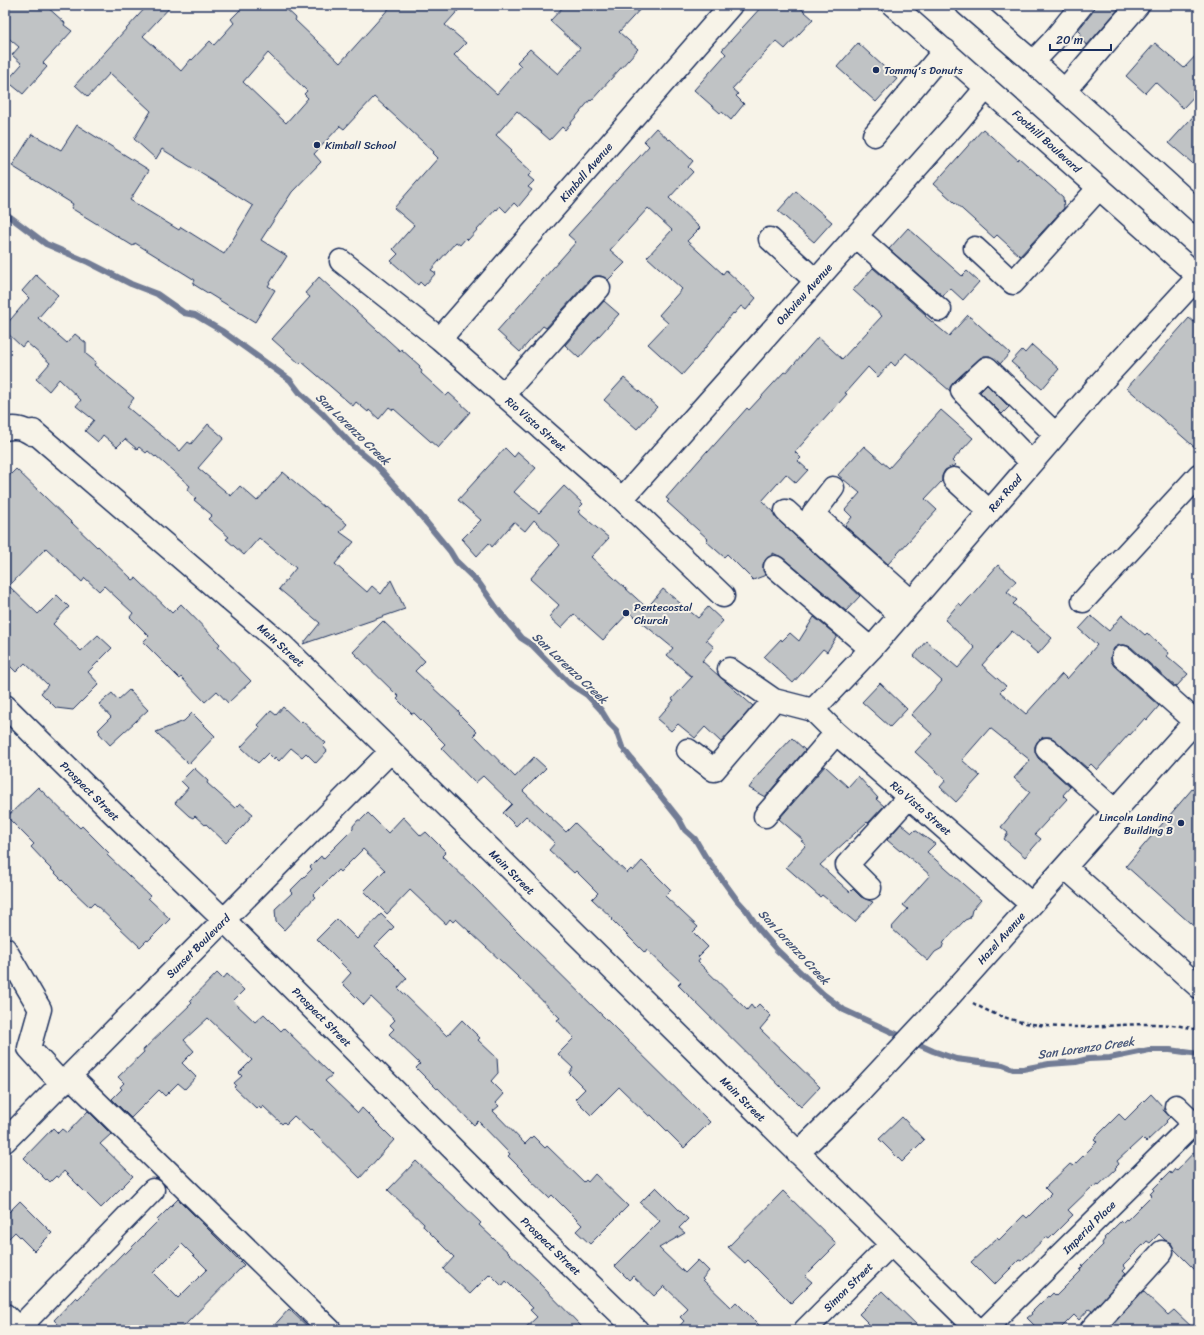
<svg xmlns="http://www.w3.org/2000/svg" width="1204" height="1335" font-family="Sriracha,sans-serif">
<rect width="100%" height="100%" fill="#f7f3e8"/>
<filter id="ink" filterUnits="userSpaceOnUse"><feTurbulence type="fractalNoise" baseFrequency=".025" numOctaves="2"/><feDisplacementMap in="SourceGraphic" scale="8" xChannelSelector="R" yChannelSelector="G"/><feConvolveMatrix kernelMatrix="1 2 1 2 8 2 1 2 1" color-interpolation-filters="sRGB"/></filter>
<g filter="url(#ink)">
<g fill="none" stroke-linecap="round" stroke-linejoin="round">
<!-- stream -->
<path stroke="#727c95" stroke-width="6" d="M5,213L46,244L88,262L131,284L157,294L184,313L195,315L222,331L290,380L300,393L322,413L353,446L376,465L412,505L450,551L456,561L479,583L498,610L521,638L532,645L570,684L587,695L601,710L609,723L616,730L622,747L679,819L685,830L695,839L705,856L737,900L747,911L758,928L777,950L823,994L844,1010L905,1038
M913,1042L933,1051L956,1059L1003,1065L1013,1069H1023L1049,1064L1076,1062L1088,1059L1110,1058L1149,1050H1170L1199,1054"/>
</g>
<!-- building -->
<path fill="#c0c3c5" stroke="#1b2f5e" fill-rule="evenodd" d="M5,5H45L65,23L64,25L72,31L43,63L47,67L23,94L7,81L22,64L12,55L19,47L5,35Z
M148,5H172L143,36L181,71L191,59L192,60L210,41L214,45L234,23L231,19L245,5H282L296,18L295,20L340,63L392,5H463L445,25L466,43L454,55L497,94L521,66L517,62L530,49L558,74L580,48L550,21L565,5H644L619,32L638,49L591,101L590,100L565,130L562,127L550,140L517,111L496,135L512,150L510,152L532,172L528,176L534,181L528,187L532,190L518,207L514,203L506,212L500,206L497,210L496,209L468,240L466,238L460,245L456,242L431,270L436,273L424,286L420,282L418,285L391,261L398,254L393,249L414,225L394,208L438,158L433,153L434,152L374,97L344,129L340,126L314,154L321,162L292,192L261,240L287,256L268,286L275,290L255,322L193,284L195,280L135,243L133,246L71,208L73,204L12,166L32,134L61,150L77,125L149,170L130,200L179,230L181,227L224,254L253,206L162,149L156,159L134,139L151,111L110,73L88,97L75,85ZM268,53L307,91L304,94L308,98L286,123L243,82Z
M763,5H797L813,19L785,49L776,41L732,89L738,94L736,96L744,104L731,120L722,112L720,113L694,90L726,54L722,50Z
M1094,5H1122L1087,45L1078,38L1081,33L1078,30L1092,13Z
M858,43L897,79L876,102L837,67Z
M1155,43L1184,68L1199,52V91L1183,108L1155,82L1145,93L1126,76Z
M1199,110V169L1169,143Z
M656,128L669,140L670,139L693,161L688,167L693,172L669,198L700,228L687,241L723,274L726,270L756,298L746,310L741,306L734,314L733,313L697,358L682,375L648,344L668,323L659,315L682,289L647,257L672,230L648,208L610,250L625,263L608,280L601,276H595L590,279L546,328L543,326L520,352L497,331L576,242L568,235L649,146L644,141Z
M983,129L1018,160L1019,158L1063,197L1064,208L1020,256L997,235L994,238L934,184Z
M796,191L832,222L814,242L778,211Z
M908,228L962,276L967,271L979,282L963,300L950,288L943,296L889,249Z
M873,268L926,315L925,316L949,336L968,315L1010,353L1000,364L990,356H984L979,359L954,382L950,387V391L906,353L895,366L891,362L878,377L868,367L845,393L847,394L795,452L801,458L798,461L808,470L796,483L786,474L762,501L774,512V515L778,520L860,596L846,611L783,558L773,553V555L766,559L763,564V571L766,575L753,580L727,554L724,557L706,541L708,539L667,502L669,500L666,498L707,451L708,452L747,408L749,410L784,372L786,373L818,337L842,359L882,316L853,290Z
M36,275L58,295L38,318L67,343L75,334L86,343V354L96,362L94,365L134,398L127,407L180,451L188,442L191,444L208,424L224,438L198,468L231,496L240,486L257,501L283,472L324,507L325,506L347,524L340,532L354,542L335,564L367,592L372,586L381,594L391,580L405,609L303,644L320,623L279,589L296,568L259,538L244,555L226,539L229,537L208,519L212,515L194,500L196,498L187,490L190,486L156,456L155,457L148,451L146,453L139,447L137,449L125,439L117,447L103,435L98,442L85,431L94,420L76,406L81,400L59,379L49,391L36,379L50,363L26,342L22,347L5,331V326L29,298L22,291Z
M319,277L400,351L401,349L420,366L419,368L422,371L421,373L446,396L449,393L470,412L438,448L394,409L393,410L389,407L379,419L369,410L368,412L356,402L353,406L302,362L300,364L272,339L310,297L305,293Z
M604,301L619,314L579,358L565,345Z
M1189,318L1199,326V451L1127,388Z
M1032,345L1059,369L1042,389L1011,362L1022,350L1025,353Z
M624,378L657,407L637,429L604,400Z
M987,385L1009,407L1002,414L980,392Z
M941,410L973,438L952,461L956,465L945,470L942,476V481L925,499L937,510L888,564L845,526L852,517L845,510L860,493L838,475L864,446L889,468Z
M505,448L514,457L518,452L536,468L514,492L539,513L564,486L583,504L579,508L580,510L578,512L609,538L591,557L647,608L663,589L698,618L708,607L723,621L706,640L714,647L702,661L753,706L721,742L705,727L695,738L678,724L671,731L657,719L674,700L672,699L692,677L667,655L673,648L629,612L603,640L574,614L561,628L549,617L559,605L530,579L560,545L534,520L525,531L514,522L492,547L489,543L477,556L462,539L481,520L458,500Z
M16,469L97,547L98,546L133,580L136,578L172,613L181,604L220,644L218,647L251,681L228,703L217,691L205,702L181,677L180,679L143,642L149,636L130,617L133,613L104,586L99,591L85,578L82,582L46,548L9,586L38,614L57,595L69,607L53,624L81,651L98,635L112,648L88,672L99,684L73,710L56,708L41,693L48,685L25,663L16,672L5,661V480Z
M998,565L1016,581L1007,592L1017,600L1013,604L1052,638L1038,654L1012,631L982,665L1006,686L1000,692L1026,714L1062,674L1067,679L1097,645L1079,629L1091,616L1109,631L1122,615L1145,635L1147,633L1169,653L1167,656L1188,674L1176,687L1131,647L1125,645H1119L1114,648L1111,655V661L1114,666L1159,706L1147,720L1145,718L1130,735L1129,734L1097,770L1091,764L1087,768L1055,740L1050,737H1043L1038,741L1035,746V752L1038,758L1070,787L1063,795L1067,799L1035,834L1041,839L1025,857L1004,839L1008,833L1001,827L1030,792L1014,778L1030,760L990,728L962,760L980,776L956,802L940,787L946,780L915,752L932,734L911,715L942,681L914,656L926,641L958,668L975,648L945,620L959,603L962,606Z
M814,617L837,636L827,652L823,649L793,683L764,657L781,639L782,641L790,633L799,641Z
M383,621L425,661L415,671L460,713L459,714L477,732L474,735L515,777L534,757L546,768L523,791L566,832L575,823L627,873L631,869L633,871L642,861L671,890L665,896L698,927L693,932L708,947L698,957L700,959L698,962L747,1010L751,1005L754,1009L759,1004L771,1016L760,1029L820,1087L801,1107L678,985L681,982L647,950L645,953L612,920L613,919L592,899L598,893L576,871L574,873L549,850L555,843L526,816L516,826L503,813L512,804L483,776L475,783L441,748L445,744L414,713L412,714L397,699L399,697L353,652Z
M880,683L907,709L890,727L862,702Z
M129,690L148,710L110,745L99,733L100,732L98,730L111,717L99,704L112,693L118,700Z
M283,707L300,723L302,721L326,743L323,746L327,751L316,763L306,753L302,757L291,748L279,761L275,757L274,759L268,753L258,763L241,747L260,727L258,725L271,711L276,715Z
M192,713L215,736L189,764L156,732L184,721Z
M792,738L805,750L765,797L749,788L761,771Z
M825,766L848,787L858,776L878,798L876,799L884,806L868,823L867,822L820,865L850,892L853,889L861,897L873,902L855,922L822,895L820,897L786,867L806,845L801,841L803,840L779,819Z
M194,768L208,781L207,783L235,808L240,803L253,814L244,825L226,843L206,824L205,825L195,816L193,818L189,816L175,803L188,788L181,781Z
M1199,781V931L1126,866Z
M38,787L80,828L82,826L109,853L107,855L150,896L148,898L170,919L148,941L147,940L140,947L94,903L90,907L72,890L45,863H46L31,847L34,844L7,817Z
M368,813L388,833L403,817L421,836L426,832L446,852L442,856L478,891L511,925L710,1122L684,1148L651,1115L649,1116L619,1087L591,1115L575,1099L585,1089L569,1073L573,1068L558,1054L574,1038L557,1020L560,1018L516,975L456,919L453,922L450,919L446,924L410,890L387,914L364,891L385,870L363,849L340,872L338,870L313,895L315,897L284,930L276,922L275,909L292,893L290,891L312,869L310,867L321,856L323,859L353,829V826L358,820H361Z
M901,824L912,833L915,830L935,844L927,852L981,900L972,910L970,918L965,920L944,942L942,948L935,952L928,961L891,928L908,909L903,905L930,875L901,850L900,851L887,840Z
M381,914L394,927L375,946L407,978L398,988L447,1036L462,1020L480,1038L478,1040L497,1058L498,1073L491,1081L504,1094L496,1103L499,1106L493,1111L525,1144L533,1136L545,1148L547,1146L584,1182L586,1180L588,1182L595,1174L628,1206L590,1244L576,1231L582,1225L552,1195L549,1198L529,1179L530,1178L508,1156L510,1154L478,1121L474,1125L438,1088L437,1089L416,1068L420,1064L389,1034L394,1029L390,1025L395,1020L371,997L364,1005L342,983L351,973L317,939L337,919L357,939Z
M217,973L223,979L227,974L244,990L233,1001L255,1022L264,1014L281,1031L284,1028L332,1075L325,1081L358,1113L362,1108L394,1140L360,1178L311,1130L310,1131L294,1116L286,1124L284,1122L282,1124L263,1106L261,1109L259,1107L257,1109L234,1087L236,1085L234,1083L242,1076L239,1073L252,1060L208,1018L184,1040L194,1051L182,1063L196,1077L185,1089L178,1083L165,1096L159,1090L131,1118L112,1099L122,1089L120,1087L124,1083L118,1077L144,1052L143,1050L192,1003L190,1001Z
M1151,1094L1164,1108L1163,1110L1170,1117L1166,1121L1167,1122L1146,1142L1142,1138L1117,1161L1119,1164L1115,1168L1116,1169L1099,1185L1098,1184L1094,1187L1093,1186L1068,1210L1073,1215L1049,1239L1046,1237L1021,1261L1019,1260L994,1285L971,1262L997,1238L999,1240L1024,1215L1027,1218L1051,1194L1045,1188L1070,1164L1073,1166L1097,1142L1094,1139L1119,1114L1125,1120Z
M88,1111L111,1134L100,1144L133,1176L101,1208L64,1171L58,1178L56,1176L50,1182L47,1179L46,1180L24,1158L53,1128L58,1133L62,1129L67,1133Z
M902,1117L924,1140L902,1162L879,1139Z
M1199,1147V1274L1174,1249L1171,1243L1165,1240L1159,1234L1150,1243L1147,1241L1123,1265L1126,1268L1123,1271L1126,1274L1092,1311L1089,1309L1079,1320L1074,1315L1059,1330H1039L1027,1318L1032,1314L1031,1313L1048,1296L1049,1297L1053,1293L1056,1296L1081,1271L1080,1270L1083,1267L1082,1266L1103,1245L1102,1243L1105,1239L1104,1238L1121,1221L1122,1223L1126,1219L1127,1220L1152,1195L1150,1194L1154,1190L1153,1189L1170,1172L1171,1174L1175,1169L1176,1171Z
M416,1161L481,1223L479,1225L540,1282L539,1283L585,1330H523L537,1317L530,1310L533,1308L506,1281L502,1286L490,1274L470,1294L443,1269L454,1257L423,1226L424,1224L388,1190Z
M656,1187L688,1219L679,1228L685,1233L659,1248L685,1273L698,1260L709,1271L702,1279L731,1307L736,1302L764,1330H676L684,1321L680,1317L688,1309L664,1286L654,1296L633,1276L629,1280L615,1266L660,1221L640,1203Z
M783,1191L837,1244L805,1276L812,1282L791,1303L748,1260L745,1263L728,1247Z
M178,1199L244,1265L180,1330H64L54,1320L76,1297L78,1299L124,1252L125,1254L158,1221L157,1220ZM182,1244L207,1269L178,1298L153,1273Z
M20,1201L52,1233L34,1251L15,1232L5,1242V1216Z
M882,1291L922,1330H875L859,1314Z
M1143,1291L1168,1315L1174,1310L1195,1330H1112L1110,1328Z
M289,1309L311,1330H270Z"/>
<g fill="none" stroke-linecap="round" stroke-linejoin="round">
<defs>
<path id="minor" d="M1033,62L1052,42L1082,5
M1064,91L1138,5
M874,135L945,50
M856,236L940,310
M770,239L816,281
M975,248L1013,283L1099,188
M341,261L440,339L622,499L723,596
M440,339L731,5
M503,395L599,288
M5,429C16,427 22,428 32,434L33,431L280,643L391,751L978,1330
M1031,462L962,391L987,368L1055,434
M954,479L989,511
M833,488L813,514L911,601
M622,499L959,120L986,88
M786,511L900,615
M775,567L871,649
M1083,601L1199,475
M1123,657L1195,721
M729,669L774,700L813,710
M5,706L114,814L224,920L537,1233L637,1330
M813,710L871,649L1103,380L1198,277
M813,710L836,733L1031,904
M1047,749L1115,811
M688,750L714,770L774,700
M765,816L836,733
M1065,867L1199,987
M870,888L847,865L909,797
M5,949L40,1009L29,1048L62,1084
M70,1076L330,1330
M1176,1106L1199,1128
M5,1141L391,751
M798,1153L862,1090L947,999L1199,717
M17,1330L153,1190
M805,1330L891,1244
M984,1330L1194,1123
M1091,1330L1162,1252"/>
<path id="major" d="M893,5L1199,277
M967,5L1033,62L1199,212
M5,1315L20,1330"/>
</defs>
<!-- minor casing -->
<use href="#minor" stroke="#1b2f5e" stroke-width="25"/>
<!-- major casing -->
<use href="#major" stroke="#1b2f5e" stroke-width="25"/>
<!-- path -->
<path stroke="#1b2f5e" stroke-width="2.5" stroke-dasharray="4 3" stroke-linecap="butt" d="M973,1003C1001,1020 1036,1027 1069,1027C1112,1028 1156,1018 1199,1030"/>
<!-- minor -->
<use href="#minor" stroke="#f7f3e8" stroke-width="22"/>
<!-- major -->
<use href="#major" stroke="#f7f3e8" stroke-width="22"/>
</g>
</g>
<!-- markers -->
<g fill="#1b2f5e" stroke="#f7f3e8" stroke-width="1.5">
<circle cx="876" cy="70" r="4"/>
<circle cx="317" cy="145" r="4"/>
<circle cx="626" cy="613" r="4"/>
<circle cx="1181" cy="823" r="4"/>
</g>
<g text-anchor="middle" stroke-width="4" stroke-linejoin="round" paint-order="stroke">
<!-- poi labels -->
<g font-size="11" fill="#1b2f5e" stroke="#f7f3e8" text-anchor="start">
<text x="884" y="74">Tommy's Donuts</text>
<text x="325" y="149">Kimball School</text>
<text x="634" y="611">Pentecostal<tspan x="634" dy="13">Church</tspan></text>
<text x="1173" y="821" text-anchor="end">Lincoln Landing<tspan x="1173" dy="13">Building B</tspan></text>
</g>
<!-- street labels -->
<g font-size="11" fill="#1b2f5e" stroke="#f7f3e8">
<text transform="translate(1047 141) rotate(42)" y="4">Foothill Boulevard</text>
<text transform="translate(586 172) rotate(-49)" y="4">Kimball Avenue</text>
<text transform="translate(804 294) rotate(-48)" y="4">Oakview Avenue</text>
<text transform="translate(536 424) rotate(41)" y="4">Rio Vista Street</text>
<text transform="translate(1005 493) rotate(-49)" y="4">Rex Road</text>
<text transform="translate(281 645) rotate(42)" y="4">Main Street</text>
<text transform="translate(90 791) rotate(45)" y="4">Prospect Street</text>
<text transform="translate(921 808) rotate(41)" y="4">Rio Vista Street</text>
<text transform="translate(512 872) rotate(45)" y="4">Main Street</text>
<text transform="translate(1001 938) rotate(-48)" y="4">Hazel Avenue</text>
<text transform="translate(198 946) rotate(-45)" y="4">Sunset Boulevard</text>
<text transform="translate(322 1017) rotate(45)" y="4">Prospect Street</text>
<text transform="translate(743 1099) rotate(45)" y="4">Main Street</text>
<text transform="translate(1089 1227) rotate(-45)" y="4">Imperial Place</text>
<text transform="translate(551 1246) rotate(44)" y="4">Prospect Street</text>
<text transform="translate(848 1287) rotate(-45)" y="4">Simon Street</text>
</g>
<!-- water labels -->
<g font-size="12" font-style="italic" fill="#465679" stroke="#f7f3e8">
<text transform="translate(353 429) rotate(44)" y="4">San Lorenzo Creek</text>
<text transform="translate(570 668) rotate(43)" y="4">San Lorenzo Creek</text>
<text transform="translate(794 947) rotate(47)" y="4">San Lorenzo Creek</text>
<text transform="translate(1086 1048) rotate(-8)" y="4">San Lorenzo Creek</text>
</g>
</g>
<!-- margin -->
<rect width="1204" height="1335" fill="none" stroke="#f7f3e8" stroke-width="20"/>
<rect x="10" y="10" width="1184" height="1315" fill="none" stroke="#1b2f5e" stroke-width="1.5" filter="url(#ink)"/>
<!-- scale -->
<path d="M1050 44v6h61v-6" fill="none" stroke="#1b2f5e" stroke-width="2"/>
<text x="1056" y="44" font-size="12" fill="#1b2f5e" stroke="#f7f3e8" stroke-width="3" paint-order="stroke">20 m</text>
</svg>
